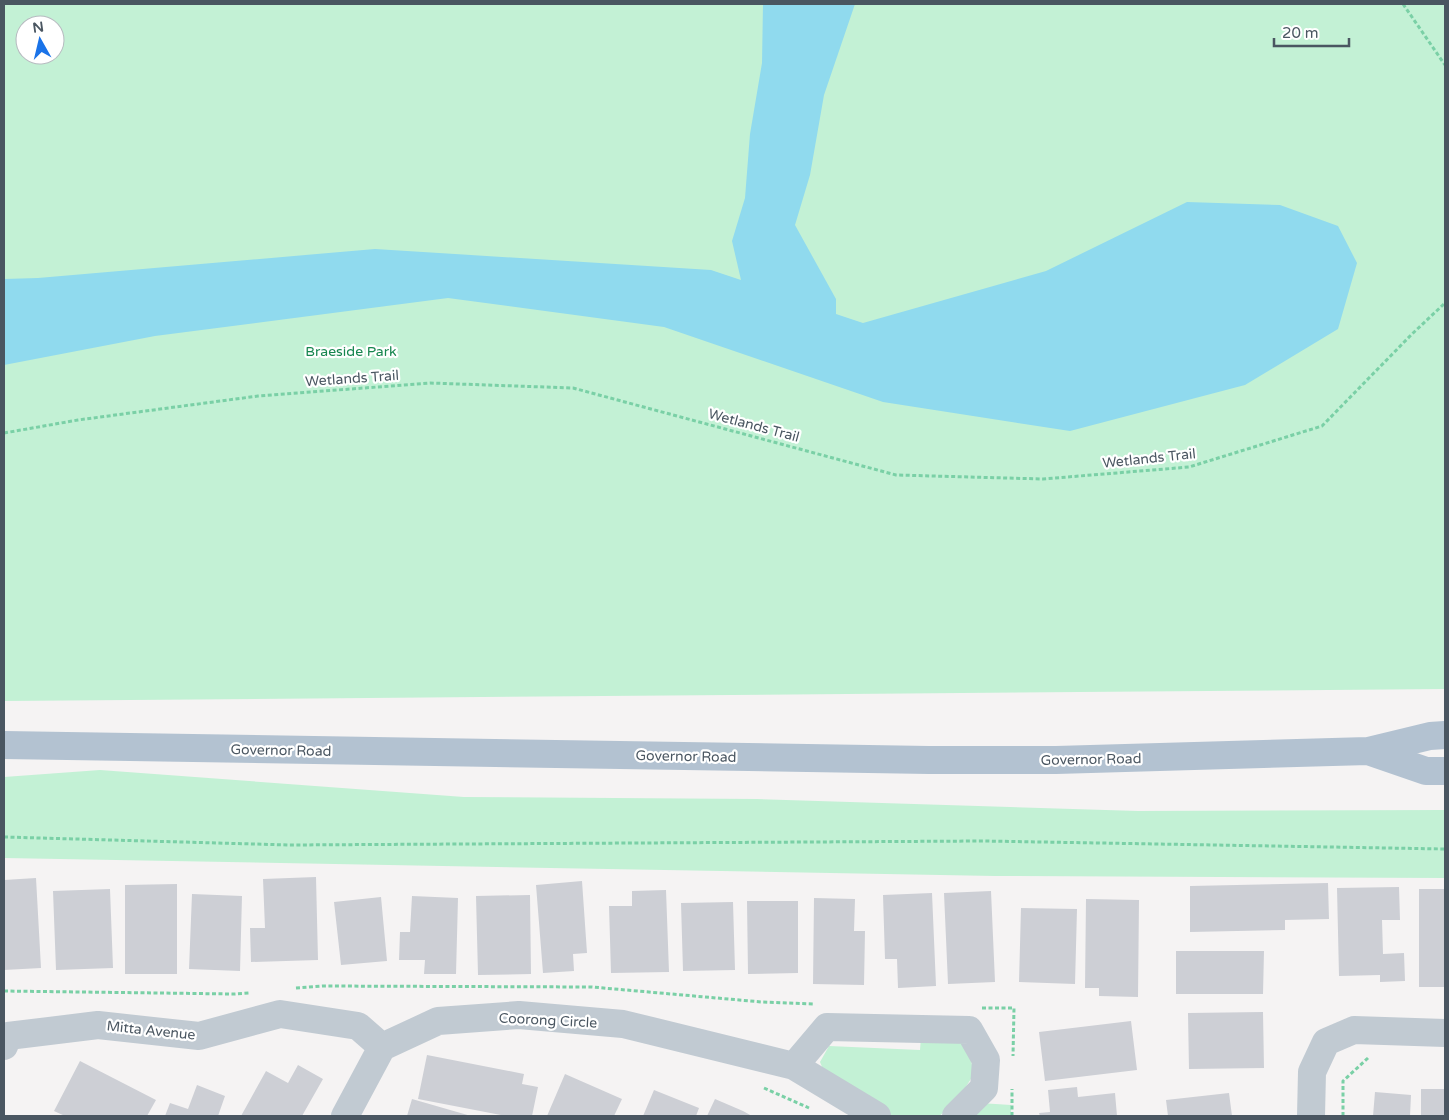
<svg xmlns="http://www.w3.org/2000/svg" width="1449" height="1120" font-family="'Varela Round',sans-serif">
<rect width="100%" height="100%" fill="#f5f3f3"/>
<!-- green -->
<path fill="#c3f1d5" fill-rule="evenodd" d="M4,4H1445V689L4,701ZM25,25H55V55H25Z
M100,770L464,797L757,799L1138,811L1445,810V878L995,876L4,858V777Z
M921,1037H956L968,1047L974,1074L955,1104L939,1116H889L827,1079L820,1062L829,1046L920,1050Z
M980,1103L1011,1105V1116H969Z"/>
<!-- water -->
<path fill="#90daee" d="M763,4H855L824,95L810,175L795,225L836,299V314L863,323L1046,271L1187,202L1280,205L1338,226L1357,263L1338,329L1245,385L1070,431L883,402L664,327L448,298L155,336L4,365V279L38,278L375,249L711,270L741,280L732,241L745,198L750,134L762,63Z"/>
<!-- building -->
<path fill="#cdcfd5" d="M316,877L318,960L251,962L250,928H265L263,879Z
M36,878L41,968L4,970V880Z
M582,881L587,953L573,954L574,971L543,973L536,885Z
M1328,883L1329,919L1285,920V930L1190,932V886Z
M177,884V974H125V885Z
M1399,887L1400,920H1382L1383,954L1404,953L1405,981L1380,982V975L1339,976L1337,888Z
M110,889L113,968L56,970L53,891Z
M1419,889H1445V987H1419Z
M666,890L669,972L611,973L609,906H632V891Z
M991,891L995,982L948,984L944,893Z
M932,893L936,986L898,988L897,959H885L883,895Z
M192,894L242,896L240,971L189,969Z
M530,895L531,974L478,975L476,896Z
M412,896L458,898L456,974H424L425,960H399L400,932H410Z
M381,897L387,961L341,965L334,902Z
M814,898L855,899L854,931H865L864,985L813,984Z
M1086,899L1139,900L1138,997L1099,996V988H1085Z
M747,901H798V973L748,974Z
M733,902L735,970L683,971L681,903Z
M1021,908L1077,909L1075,984L1019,982Z
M1176,951H1264L1263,994H1176Z
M1263,1012L1264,1068L1189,1069L1188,1013Z
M1131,1021L1137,1070L1045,1081L1039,1032Z
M427,1055L524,1074L522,1084L538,1087L532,1116H506L418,1099Z
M80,1061L156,1100L147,1116H65L54,1111Z
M298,1065L323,1079L302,1116H241L266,1071L288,1083Z
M565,1074L622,1099L614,1116H547Z
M197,1085L225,1096L218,1116H165L170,1103L188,1109Z
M1077,1087L1078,1097L1115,1093L1117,1116H1040L1039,1113L1050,1112L1048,1090Z
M1421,1089H1445V1116H1421Z
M654,1090L699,1108L696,1116H643Z
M1375,1092L1411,1095L1410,1116H1373Z
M1229,1093L1232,1116H1168L1166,1100Z
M412,1099L471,1116H407Z
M715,1099L743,1111L752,1116H707Z"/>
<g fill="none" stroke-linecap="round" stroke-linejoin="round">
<!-- path -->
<path stroke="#7ad0a6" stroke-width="3" stroke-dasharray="4 2.5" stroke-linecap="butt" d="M1403,4L1445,65
M4,433L78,420L258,396L430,383L573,388L896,475L1043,479L1189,467L1322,426L1412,334L1445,303
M4,837L289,845L984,841L1445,849
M296,988L322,986L592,987L762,1002L814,1004
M4,991L234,994L250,993
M982,1008H1014L1013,1056
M764,1088L809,1108
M1012,1116V1089
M1343,1116V1081L1368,1058"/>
<!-- street -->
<path stroke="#c1cad2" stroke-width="28" d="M4,1046L8,1036L98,1025L199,1036L280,1014L358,1026L382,1047
M794,1066L827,1027L969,1030L986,1060L984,1088L956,1116
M345,1116L382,1047L438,1021L519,1015L623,1024L794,1066L877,1116
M1311,1116L1312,1072L1326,1042L1354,1030L1445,1033"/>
<!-- primary -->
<path stroke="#b3c2d1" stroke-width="28" d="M4,745L929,760H1056L1368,751L1430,736L1445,735
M1368,751L1426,771H1445"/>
</g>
<g text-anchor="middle" stroke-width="4.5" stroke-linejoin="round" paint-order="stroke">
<!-- park labels -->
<g font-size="14" fill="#17864f" stroke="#fff">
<text x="351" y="356">Braeside Park</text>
</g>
<!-- street labels -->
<g font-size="14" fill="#4a5661" stroke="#fff">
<text transform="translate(352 378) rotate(-4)" y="5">Wetlands Trail</text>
<text transform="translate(754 425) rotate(15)" y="5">Wetlands Trail</text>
<text transform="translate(1149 458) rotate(-6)" y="5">Wetlands Trail</text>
<text transform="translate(281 750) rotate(1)" y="5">Governor Road</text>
<text transform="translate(686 756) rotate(1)" y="5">Governor Road</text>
<text transform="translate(1091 759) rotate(-1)" y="5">Governor Road</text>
<text transform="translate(548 1020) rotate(3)" y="5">Coorong Circle</text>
<text transform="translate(151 1030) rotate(6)" y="5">Mitta Avenue</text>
</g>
</g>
<!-- border -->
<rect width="1449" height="1120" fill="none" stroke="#4a5661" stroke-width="10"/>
<!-- north arrow -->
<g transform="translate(40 40) rotate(352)"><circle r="24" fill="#ffffff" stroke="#b7bbc0"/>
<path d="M0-4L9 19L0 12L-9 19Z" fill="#1a73e8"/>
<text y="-8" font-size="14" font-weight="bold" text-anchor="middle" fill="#4a5661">N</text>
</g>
<!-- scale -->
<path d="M1274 38v8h75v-8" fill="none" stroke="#4a5661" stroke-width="2.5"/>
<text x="1282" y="38" font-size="15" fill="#4a5661" stroke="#ffffff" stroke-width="4" paint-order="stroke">20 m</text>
</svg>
